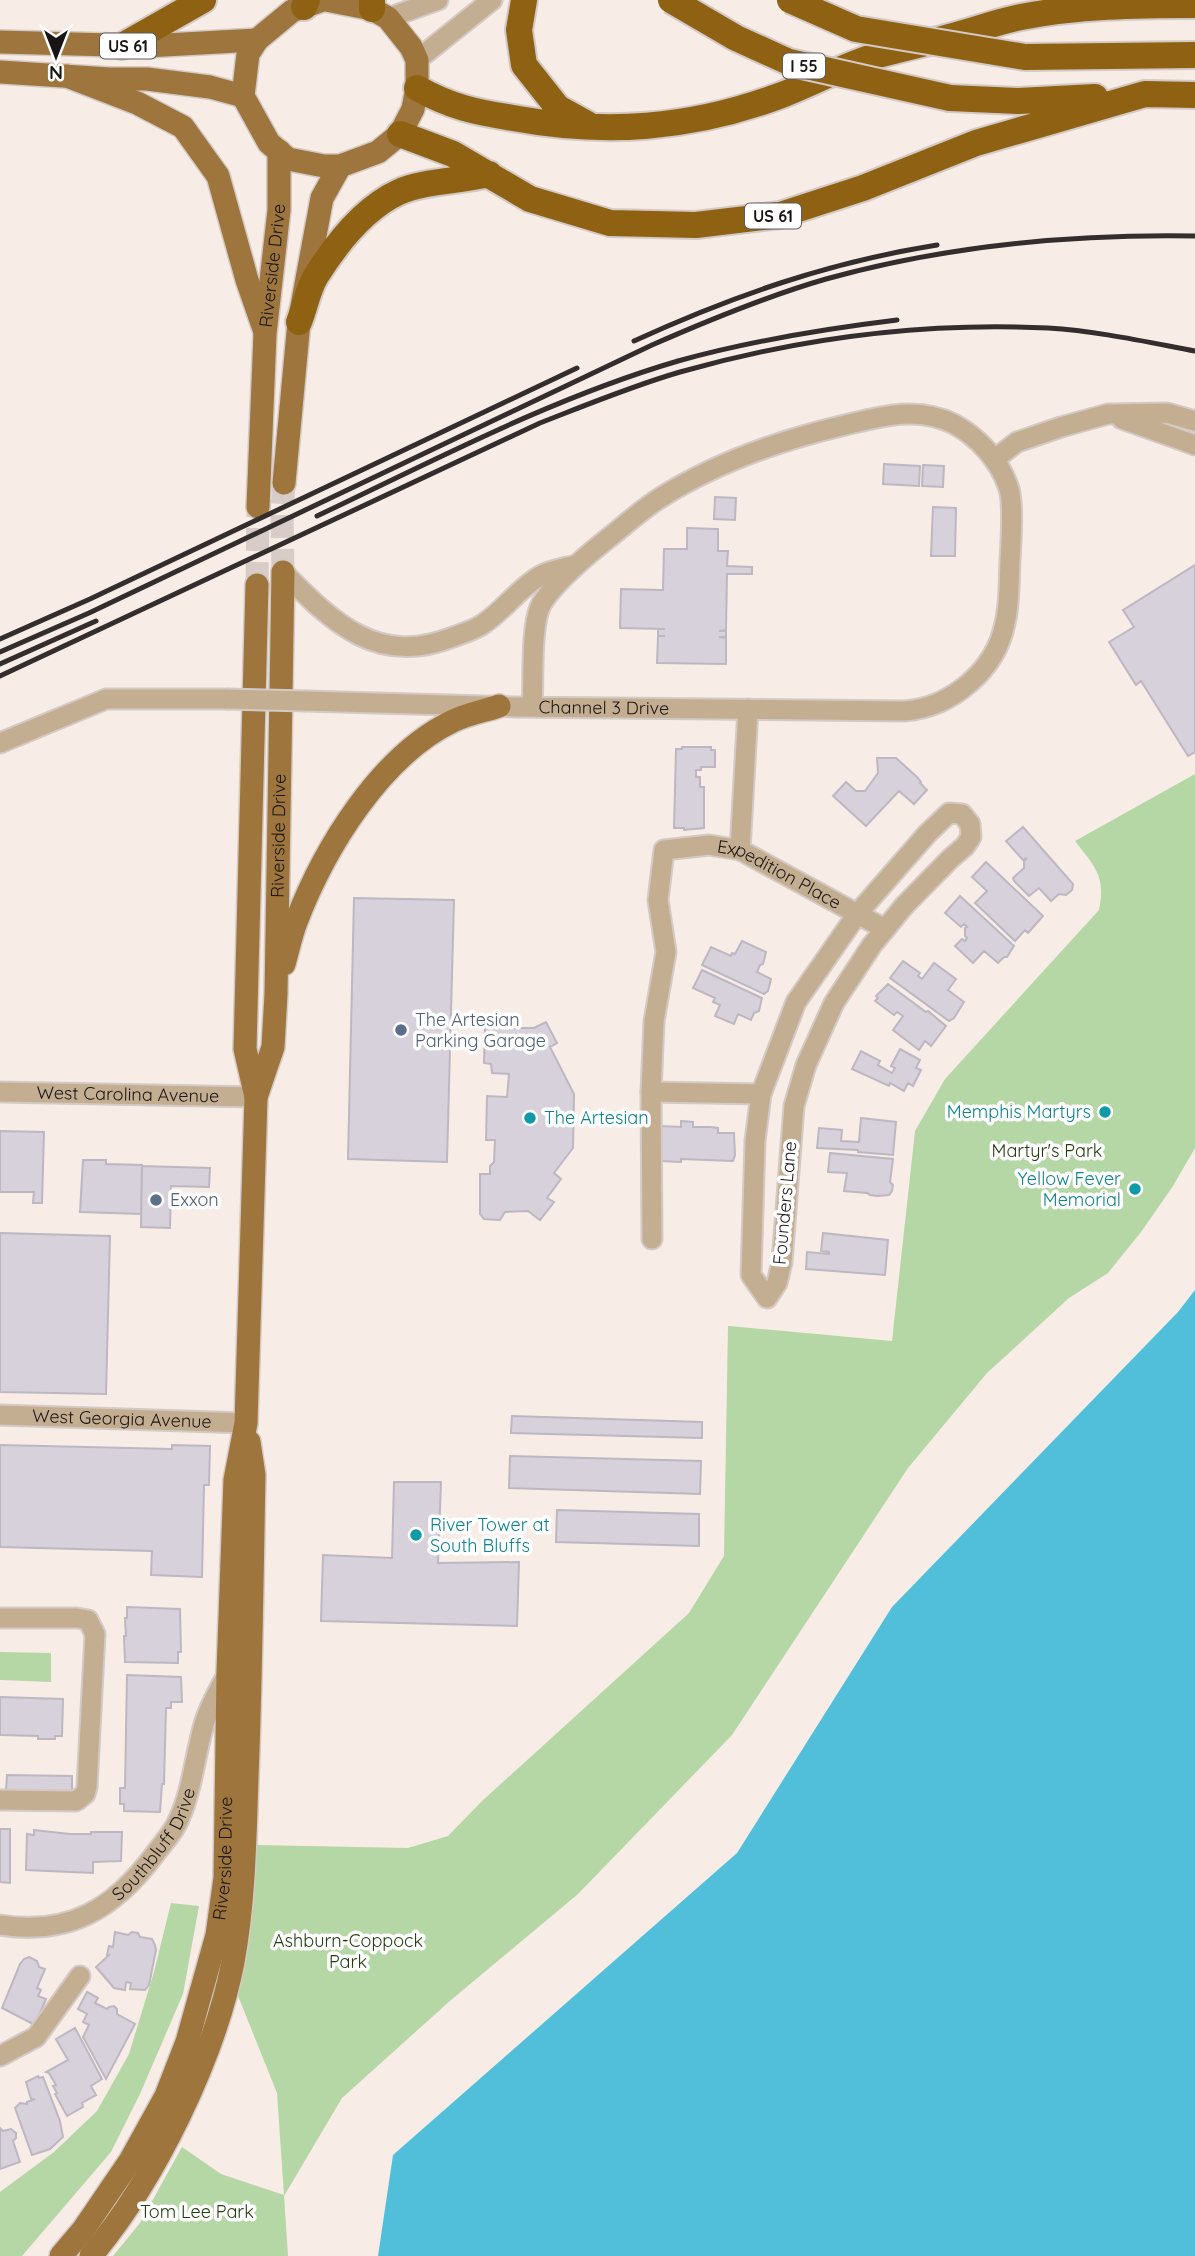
<svg xmlns="http://www.w3.org/2000/svg" width="1195" height="2256" font-family="Quicksand,sans-serif">
<rect width="100%" height="100%" fill="#f8ece7"/>
<!-- green -->
<path fill="#b5d6a5" d="M1195,774V1148L1173,1186L1141,1232L1108,1273L1069,1298L987,1373L908,1468L732,1735L578,1894L451,2000L342,2098L284,2196L288,2256H113L140,2223L182,2147L221,2174L284,2195L277,2093L236,1991L256,1845L408,1848L448,1836L482,1801L689,1613L724,1556L728,1326L892,1341L915,1131L945,1079L1099,910C1106,876 1095,867 1075,841Z
M0,1652L51,1653V1682L0,1680Z
M171,1903L199,1906L183,1994L140,2094L111,2152L22,2256H0V2192L54,2152L97,2111L129,2054L154,1972Z"/>
<!-- water -->
<path fill="#52bfda" d="M1195,1290V2256H378L393,2155L737,1853L892,1607L1178,1312Z"/>
<!-- building -->
<path fill="#d6d1db" stroke="#bcb7c1" stroke-width="2" d="M884,464L920,466L919,486L883,484Z
M923,465L944,466L943,487L922,486Z
M715,497L736,498L735,520L714,519Z
M933,507L956,508L955,556H931Z
M687,528L718,529V551H728L727,566L752,567V574H727L726,630L719,631H726V637H719L726,638V664L657,663L658,636H665H658V629H665L620,628L621,589L663,590L664,549H687Z
M1195,565V752L1188,756L1141,681L1136,685L1109,642L1134,627L1123,610Z
M682,747H711V750H715V767H701V770H696V777H700V787H704V828L684,830V828H674L676,749H682Z
M877,758H896L917,777L921,782L920,783L927,790L914,804L899,791L866,826L833,796L846,782L856,791H865L878,773Z
M1023,827L1073,884L1072,890L1066,895L1059,894L1051,901L1039,888L1029,896L1014,881L1013,878L1024,868V861L1027,858L1023,860L1006,841Z
M986,862L1043,916L1028,933L1025,930L1015,941L975,903L987,891L972,877Z
M960,896L1014,946L1007,957H1004L998,963L984,951L973,963L955,946L962,939L965,941L967,938L965,936V928L967,927L964,924L961,927L945,913Z
M354,898L454,900L447,1162L348,1159Z
M742,941L766,952L763,964L760,965L757,972L771,979L768,991L764,994L702,965L711,947L731,956L732,953L735,954Z
M903,961L920,973L918,976L922,979L934,963L956,979L948,990L964,1002L954,1018L949,1021L890,978Z
M702,970L762,998L759,1011L754,1013L751,1020L738,1014L734,1024L715,1016L720,1005L713,1002L715,998L693,988Z
M888,984L926,1012L928,1011L946,1026L931,1046L925,1041L919,1050L893,1030L903,1016L897,1012L894,1015L875,1001L878,998L876,996Z
M491,1017L509,1018L514,1028H534L546,1022L557,1043L550,1047L574,1094L573,1148L554,1173L561,1179L547,1198L554,1202L540,1220L528,1211L505,1212L500,1220L484,1219L480,1214V1174H490V1166L494,1162L495,1140H486L487,1096L507,1097L509,1074L492,1073L491,1064L484,1063L485,1024Z
M900,1049L920,1060L916,1068L921,1070L913,1086L908,1083L904,1091L890,1083L889,1086L852,1069L861,1051L880,1061L878,1065L892,1073L895,1068L891,1066Z
M861,1118L896,1122L893,1155L858,1152V1150L817,1148L819,1128L842,1130L841,1141L859,1142Z
M681,1121L693,1122V1127H710L718,1128V1133H734L735,1155L733,1161L681,1159V1162L659,1161L661,1126L681,1127Z
M0,1131L44,1132L42,1203H33L34,1192H0Z
M830,1153L893,1159L890,1182L893,1185L892,1191L889,1195L878,1196L870,1195L867,1193L844,1191L847,1173L828,1172Z
M83,1160H106V1164L142,1165L141,1214L80,1212Z
M142,1166L210,1168L209,1187L171,1186L170,1228L141,1227Z
M0,1233L110,1236L106,1394L0,1392Z
M823,1233L888,1240L885,1275L806,1269L807,1252L829,1254V1252L821,1251Z
M512,1416L702,1422V1438L511,1433Z
M0,1445L172,1449V1445L210,1446L209,1485H204L202,1577L151,1575L152,1551L0,1547Z
M510,1456L701,1461L700,1494L509,1488Z
M394,1482H441L438,1563L519,1562L517,1626L321,1621L323,1555L392,1558Z
M557,1510L699,1514V1546L556,1542Z
M127,1607L180,1609L181,1652H178V1663L125,1662L124,1636H126L125,1618H127Z
M127,1675L181,1677L182,1702H171V1708H166L164,1784H162L160,1812L124,1811V1804H120V1788H125Z
M0,1697L63,1699L62,1736H55V1739H38V1736L0,1735Z
M7,1775L72,1776V1791L6,1790Z
M0,1829H10V1883L0,1882Z
M34,1830L70,1834H91V1832H122L121,1861L93,1862V1873L26,1870L27,1834L34,1835Z
M115,1932L128,1935L132,1932L138,1933L140,1937L152,1939L155,1945L156,1950L149,1985L145,1990L130,1989L131,1983L126,1982L125,1990L114,1988L96,1967L109,1955H107L109,1946L113,1947Z
M29,1957L37,1961L39,1967L45,1969L37,1988L41,1990L38,1996L46,1999L35,2025L2,2008L20,1964L24,1959Z
M87,1992L98,1998L95,2003L107,2009L109,2007L114,2006L117,2009V2014L135,2024L106,2079L83,2037L89,2025L83,2022L87,2014L78,2009Z
M75,2028L102,2079L91,2086L96,2095L82,2103L83,2107L67,2116L55,2094L57,2093L53,2086L56,2085L49,2073L46,2072L68,2060L56,2039Z
M38,2076L39,2078L43,2077L60,2121L63,2137L50,2149L32,2155L15,2108L20,2103L27,2104V2102L35,2099H31L26,2082Z
M0,2128L3,2131L11,2129L16,2133V2138L13,2141L20,2162L0,2169Z"/>
<g fill="none" stroke-linecap="round" stroke-linejoin="round">
<!-- major-tunnel -->
<path stroke="#d7ccc7" stroke-width="23" stroke-dasharray="23 11" stroke-linecap="butt" d="M283,572L282,512L284,483
M257,585L258,507"/>
<defs>
<g id="minor">
<path d="M388,18L438,0"/>
<path d="M417,60L492,0"/>
<path d="M1122,419L1195,445"/>
<path d="M995,459L1017,442L1061,427L1108,414L1167,413L1195,421"/>
<path d="M283,572C333,623 378,667 453,637C463,633 475,630 483,624C503,611 519,588 540,576C550,570 565,568 576,565"/>
<path id="s1" d="M306,701L515,707L905,711C952,707 996,670 1005,623C1010,603 1009,580 1010,560C1011,543 1014,500 1008,486C999,460 978,437 954,424C917,405 878,417 841,426C778,441 715,463 660,498C641,510 624,526 606,540C586,556 556,581 542,603C530,623 534,682 532,707"/>
<path d="M0,743L106,699H227"/>
<path d="M949,813L962,814L970,824L971,837L965,846L950,859L904,906L872,945L834,1003L806,1065L794,1106L782,1262L777,1283L767,1298L751,1275L755,1141L761,1094L796,1002L858,913L927,834Z"/>
<path d="M740,850L748,709"/>
<path id="s2" d="M0,1092L256,1097"/>
<path d="M651,1092L761,1094"/>
<path id="s3" d="M652,1239L651,1092L654,1021L666,952L658,900L664,850L709,845L740,850L885,929"/>
<path id="s4" d="M0,1415L246,1423"/>
<path d="M0,1618H77L88,1620L95,1634L87,1787L85,1794L76,1801L0,1800"/>
<path id="s5" d="M0,1925C69,1936 114,1909 155,1854C163,1843 174,1832 179,1819C193,1788 195,1753 205,1721C210,1705 220,1688 228,1673"/>
<path d="M0,2056L36,2037L80,1976"/>
</g>
<g id="major">
<path d="M323,0L292,11L257,40L248,54L243,96L269,143L288,159L324,166H340L378,152L400,134L413,109L417,88V60L411,47L388,18L372,9L326,0"/>
<path d="M0,42L147,46L257,40"/>
<path d="M0,72L110,79H147L210,87L243,96"/>
<path d="M67,76L137,103L183,127L218,176L247,280L264,329"/>
<path d="M284,483L299,322L322,198L340,166"/>
<path id="s6" d="M258,507L265,334L279,210V151"/>
<path d="M284,964C288,950 291,935 296,922C324,849 380,756 453,721C467,714 484,711 499,706"/>
<path id="s7" d="M256,1097L273,1047L276,994L283,572"/>
<path id="s8" d="M61,2256L83,2230L130,2161L166,2096L187,2042L217,1935L225,1878L228,1672L235,1480L246,1423L256,1097L245,1049L257,585"/>
<path d="M91,2256C154,2181 214,2059 233,1962C244,1902 245,1839 247,1777C251,1677 252,1576 254,1475L249,1442"/>
</g>
<path id="highway" d="M372,0V9
M524,0L519,30L524,65L558,108L587,124
M304,7L307,0
M122,46L203,0
M1025,57L1195,55
M417,88C451,107 475,112 513,118C605,135 690,129 779,96C814,83 846,64 882,54C904,48 927,43 949,37C973,31 996,22 1021,17C1078,6 1137,5 1195,5
M950,98L1018,101L1095,97
M400,134L453,154L530,199L610,223L696,225L780,215L863,188L976,143L1145,94L1195,95
M299,322C305,307 308,289 316,276C336,244 364,208 399,192C423,181 462,181 489,174"/>
</defs>
<!-- minor casing -->
<use href="#minor" stroke="#d4cac5" stroke-width="23"/>
<!-- major casing -->
<use href="#major" stroke="#d4cac5" stroke-width="26"/>
<!-- highway casing -->
<use href="#highway" stroke="#d4cac5" stroke-width="30"/>
<!-- minor -->
<use href="#minor" stroke="#c4ae91" stroke-width="19"/>
<!-- major -->
<use href="#major" stroke="#9e763d" stroke-width="23"/>
<!-- highway -->
<use href="#highway" stroke="#8f6112" stroke-width="26"/>
<!-- rail -->
<path stroke="#332e2d" stroke-width="5" d="M634,341C732,296 830,262 937,245
M317,516C435,460 552,398 678,361C750,341 823,329 897,320
M0,639L90,599L577,368
M0,652L89,613L652,345C709,320 767,296 826,279C945,246 1072,234 1195,236
M0,664L96,621
M0,676L540,423C586,405 632,386 680,372C800,338 924,322 1048,328C1097,331 1147,342 1195,351"/>
<defs>
<path id="minor-bridge" d="M227,699L306,701"/>
<path id="highway-bridge" d="M671,0L736,38L789,62L950,98
M790,0L856,29L1025,57"/>
</defs>
<!-- minor-bridge casing -->
<use href="#minor-bridge" stroke="#d4cac5" stroke-width="23" stroke-linecap="butt"/>
<!-- highway-bridge casing -->
<use href="#highway-bridge" stroke="#d4cac5" stroke-width="30" stroke-linecap="butt"/>
<!-- minor-bridge -->
<use href="#minor-bridge" stroke="#c4ae91" stroke-width="19"/>
<!-- highway-bridge -->
<use href="#highway-bridge" stroke="#8f6112" stroke-width="26"/>
</g>
<!-- markers -->
<g fill="#5c6f8a" stroke="#fff" stroke-width="2.5">
<circle cx="401" cy="1030" r="7"/>
<circle cx="156" cy="1200" r="7"/>
</g>
<g fill="#0f9aa8" stroke="#fff" stroke-width="2.5">
<circle cx="1105" cy="1112" r="7"/>
<circle cx="530" cy="1118" r="7"/>
<circle cx="1135" cy="1189" r="7"/>
<circle cx="416" cy="1535" r="7"/>
</g>
<g text-anchor="middle" stroke-width="7" stroke-linejoin="round" paint-order="stroke">
<!-- shield labels -->
<g fill="#fff" stroke="#5e5b5a" stroke-width="2">
<rect x="100" y="33.5" width="56" height="25" rx="5"/>
<rect x="783" y="53.5" width="42" height="25" rx="5"/>
<rect x="745" y="203.5" width="56" height="25" rx="5"/>
</g>
<g font-size="16" font-weight="bold" fill="#191514">
<text x="128" y="52">US 61</text>
<text x="804" y="72">I 55</text>
<text x="773" y="222">US 61</text>
</g>
<!-- street labels -->
<g font-size="18" fill="#191514" stroke="#fff">
<text dy="6" stroke="none"><textPath href="#s6" startOffset="242">Riverside Drive</textPath></text>
<text dy="6" stroke="none"><textPath href="#s1" startOffset="298">Channel 3 Drive</textPath></text>
<text dy="6" stroke="none"><textPath href="#s7" startOffset="264">Riverside Drive</textPath></text>
<text dy="6" stroke="none"><textPath href="#s3" startOffset="513">Expedition Place</textPath></text>
<text dy="6" stroke="none"><textPath href="#s2" startOffset="128">West Carolina Avenue</textPath></text>
<text transform="translate(785 1203) rotate(-85)" y="6">Founders Lane</text>
<text dy="6" stroke="none"><textPath href="#s4" startOffset="122">West Georgia Avenue</textPath></text>
<text dy="6" stroke="none"><textPath href="#s5" startOffset="189">Southbluff Drive</textPath></text>
<text dy="6" stroke="none"><textPath href="#s8" startOffset="438">Riverside Drive</textPath></text>
</g>
<!-- service labels -->
<g font-size="18" fill="#4e5e75" stroke="#fff" text-anchor="start">
<text x="415" y="1026">The Artesian<tspan x="415" dy="21">Parking Garage</tspan></text>
<text x="170" y="1206">Exxon</text>
</g>
<!-- culture labels -->
<g font-size="18" fill="#0d838f" stroke="#fff" text-anchor="end">
<text x="1091" y="1118">Memphis Martyrs</text>
<text x="544" y="1124" text-anchor="start">The Artesian</text>
<text x="1121" y="1185">Yellow Fever<tspan x="1121" dy="21">Memorial</tspan></text>
<text x="430" y="1531" text-anchor="start">River Tower at<tspan x="430" dy="21">South Bluffs</tspan></text>
</g>
<!-- park labels -->
<g font-size="18" fill="#213e0f" stroke="#fff">
<text x="1047" y="1157">Martyr's Park</text>
<text x="348" y="1947">Ashburn-Coppock<tspan x="348" dy="21">Park</tspan></text>
<text x="197" y="2218">Tom Lee Park</text>
</g>
</g>
<!-- north arrow -->
<g transform="translate(56 56) rotate(180)" stroke="#ffffff" stroke-width="5" paint-order="stroke">
<path d="M0-5L12 26L0 18L-12 26Z" fill="#191514"/>
<text y="-10" font-size="19" font-weight="bold" text-anchor="middle" fill="#191514">N</text>
</g>
</svg>
